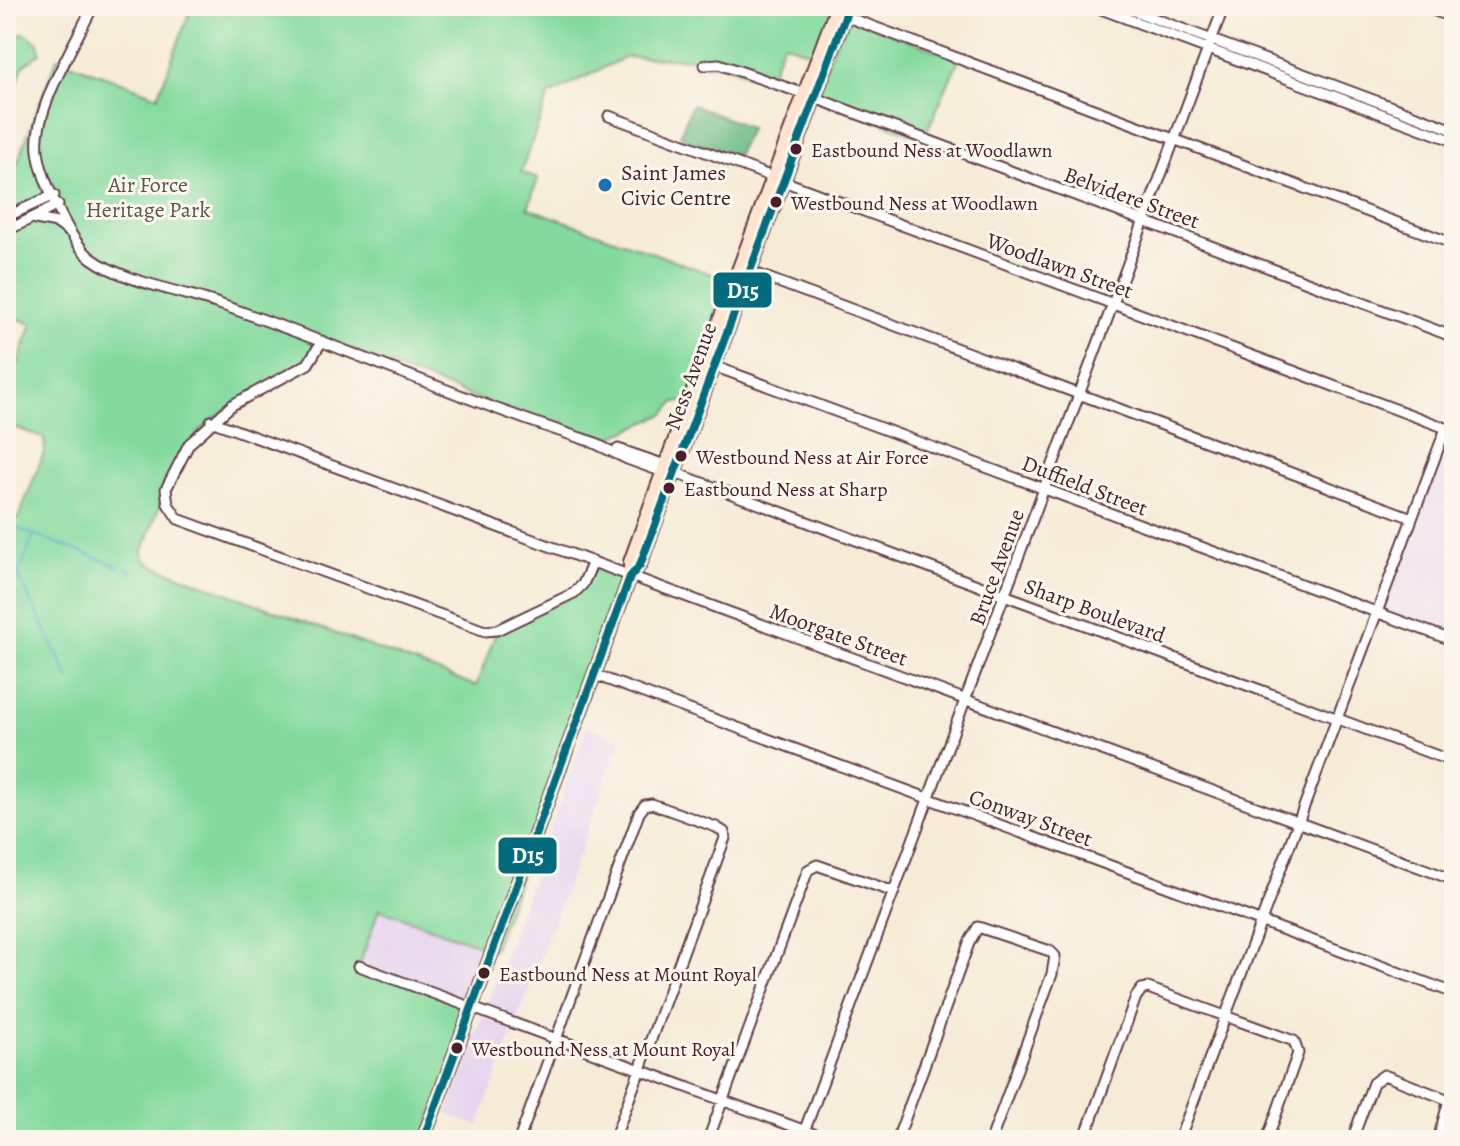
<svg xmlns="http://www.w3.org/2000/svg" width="1460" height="1146" font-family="Alegreya,serif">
<rect width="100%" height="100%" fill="#fbf7ec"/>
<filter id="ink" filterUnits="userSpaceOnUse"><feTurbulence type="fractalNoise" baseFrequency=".0125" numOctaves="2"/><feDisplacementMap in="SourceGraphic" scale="16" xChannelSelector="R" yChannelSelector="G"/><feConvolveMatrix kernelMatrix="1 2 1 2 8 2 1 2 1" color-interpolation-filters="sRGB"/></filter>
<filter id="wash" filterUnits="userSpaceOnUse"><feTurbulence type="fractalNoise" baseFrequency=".006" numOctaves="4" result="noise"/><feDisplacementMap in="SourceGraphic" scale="32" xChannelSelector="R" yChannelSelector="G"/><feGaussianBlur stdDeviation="1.8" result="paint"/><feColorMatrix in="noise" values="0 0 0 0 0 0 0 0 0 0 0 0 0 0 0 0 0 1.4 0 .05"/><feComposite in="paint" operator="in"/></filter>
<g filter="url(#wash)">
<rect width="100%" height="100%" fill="#f6ebd7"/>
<!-- built -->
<path fill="#e6d3f0" d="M1446,428L1454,431V641L1377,612Z
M587,727L621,739L478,1126L447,1114Z
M380,909L482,946L460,1004L359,966Z"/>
<!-- green -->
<path fill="#84da9e" stroke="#677c64" stroke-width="2" d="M192,6H837L819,55L783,43L768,82L719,64L705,65V59L625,57L549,95L521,172L538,178L528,208L734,282L688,402H675L665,414L598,443L322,341C308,374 227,400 199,433C171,466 158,511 143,551L144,559L152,565L476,686L497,630L574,593L593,562L630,577L493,950L379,909L359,966L472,1007L423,1140H6V515L18,519L45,450L44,438L6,424V397L32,324L6,314V205L11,202L6,193L57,58L158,96Z
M845,16L959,59L924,138L815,98Z
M24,33L38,42L40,53L23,66L6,116V40Z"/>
<!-- forest -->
<path fill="#6bba85" stroke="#5a6c58" stroke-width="2" d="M692,104L750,128L736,156L685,140L680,135Z"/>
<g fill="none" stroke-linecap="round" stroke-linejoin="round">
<!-- stream -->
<path stroke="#50a7cd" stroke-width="2" d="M6,524L118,566
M34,535L18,575L70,680
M127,569L134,572"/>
</g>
</g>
<g filter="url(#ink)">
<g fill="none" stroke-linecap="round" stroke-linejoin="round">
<defs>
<path id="minor" d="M93,6C75,44 33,110 38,151C41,178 70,242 91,258C123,282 183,291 222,305C347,348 469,403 596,443
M1093,6L1454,141
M1121,6L1454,130
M1422,6L1454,18
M842,15L1454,244
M705,65L719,64L799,92L1454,337
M609,116L1454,431
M6,217L54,195
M36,219L57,223L69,232
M6,231L58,205
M746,270L1412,518
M322,341L308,364L232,405L189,444L166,489L168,504L178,519L485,631L497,630L574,593L583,584L593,562
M711,365L1454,641
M211,421L1454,880
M592,442L627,459L674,476L681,475L1454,762
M618,449L668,466
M595,675L1454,993
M359,966L830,1140
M519,1140L639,813L645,805L652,804L716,827L724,832L725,838L614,1140
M708,1140L808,870L817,865L894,892
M801,1140L1224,6
M897,1140L969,943L978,927L1050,951L1055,956L1052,974L991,1140
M1084,1140L1136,997L1142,989L1148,988L1294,1041L1298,1053L1267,1140
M1179,1140L1446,428
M1352,1140L1373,1083L1384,1075L1449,1100L1438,1140"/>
<path id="secondary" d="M630,577V562L660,479L837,6
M423,1140L630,577L640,565L654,527L849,6"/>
</defs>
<!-- minor casing -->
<use href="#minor" stroke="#643e45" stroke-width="13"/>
<!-- secondary casing -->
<use href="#secondary" stroke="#643e45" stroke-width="16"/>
<!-- minor -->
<use href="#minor" stroke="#fff" stroke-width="9"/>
<!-- secondary -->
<use href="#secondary" stroke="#fde4d1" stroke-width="12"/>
<defs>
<path id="bus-1" d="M423,1140L630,577L640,565L849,6"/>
</defs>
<!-- bus-1 casing -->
<use href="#bus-1" stroke="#fbf7ec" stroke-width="14"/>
<!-- bus-1 -->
<use href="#bus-1" stroke="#026c7e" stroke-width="8"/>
</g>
</g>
<!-- markers -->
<g fill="#4a1f2b" stroke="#fbf7ec" stroke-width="3">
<circle cx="796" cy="149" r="7"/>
<circle cx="776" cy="202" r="7"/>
<circle cx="681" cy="456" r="7"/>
<circle cx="669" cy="488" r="7"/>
<circle cx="484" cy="973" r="7"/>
<circle cx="457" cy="1048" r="7"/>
</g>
<circle fill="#1f6fb2" stroke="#fbf7ec" stroke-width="3" cx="605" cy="185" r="8"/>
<g text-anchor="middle" stroke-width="6" stroke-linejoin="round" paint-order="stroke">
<!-- bus labels -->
<g font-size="20" fill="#4a1f2b" stroke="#fbf7ec" text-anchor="start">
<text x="811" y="157">Eastbound Ness at Woodlawn</text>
<text x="791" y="210">Westbound Ness at Woodlawn</text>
<text x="696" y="464">Westbound Ness at Air Force</text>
<text x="684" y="496">Eastbound Ness at Sharp</text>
<text x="499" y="981">Eastbound Ness at Mount Royal</text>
<text x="472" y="1056">Westbound Ness at Mount Royal</text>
</g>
<!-- poi labels -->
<g font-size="22" fill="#4a1f2b" stroke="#fbf7ec" text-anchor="start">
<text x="621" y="180">Saint James<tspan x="621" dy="25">Civic Centre</tspan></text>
</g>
<!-- park labels -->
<g font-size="22" fill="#5b574e" stroke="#fbf7ec">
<text x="148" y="192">Air Force<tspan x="148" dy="25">Heritage Park</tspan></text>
</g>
<!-- street labels -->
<g font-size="22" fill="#4a1f2b" stroke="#fbf7ec">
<text transform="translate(1132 197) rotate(20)" y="8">Belvidere Street</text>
<text transform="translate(1060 265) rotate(20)" y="8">Woodlawn Street</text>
<text transform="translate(690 376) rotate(-70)" y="8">Ness Avenue</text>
<text transform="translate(1085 485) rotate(21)" y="8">Duffield Street</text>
<text transform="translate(996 567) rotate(-70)" y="8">Bruce Avenue</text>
<text transform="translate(1095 610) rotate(20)" y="8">Sharp Boulevard</text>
<text transform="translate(839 634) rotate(20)" y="8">Moorgate Street</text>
<text transform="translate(1031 817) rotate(20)" y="8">Conway Street</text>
</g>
</g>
<g stroke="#fbf7ec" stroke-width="3">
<rect x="712" y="271" width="61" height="38" rx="8" fill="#026c7e"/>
<rect x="497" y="836" width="61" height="39" rx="8" fill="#026c7e"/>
</g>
<g font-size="22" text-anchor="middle" font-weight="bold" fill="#fff">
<text x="743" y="298">D15</text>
<text x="528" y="863">D15</text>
</g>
<!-- margin -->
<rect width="1460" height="1146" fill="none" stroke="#fbf7ec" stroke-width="32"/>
</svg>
